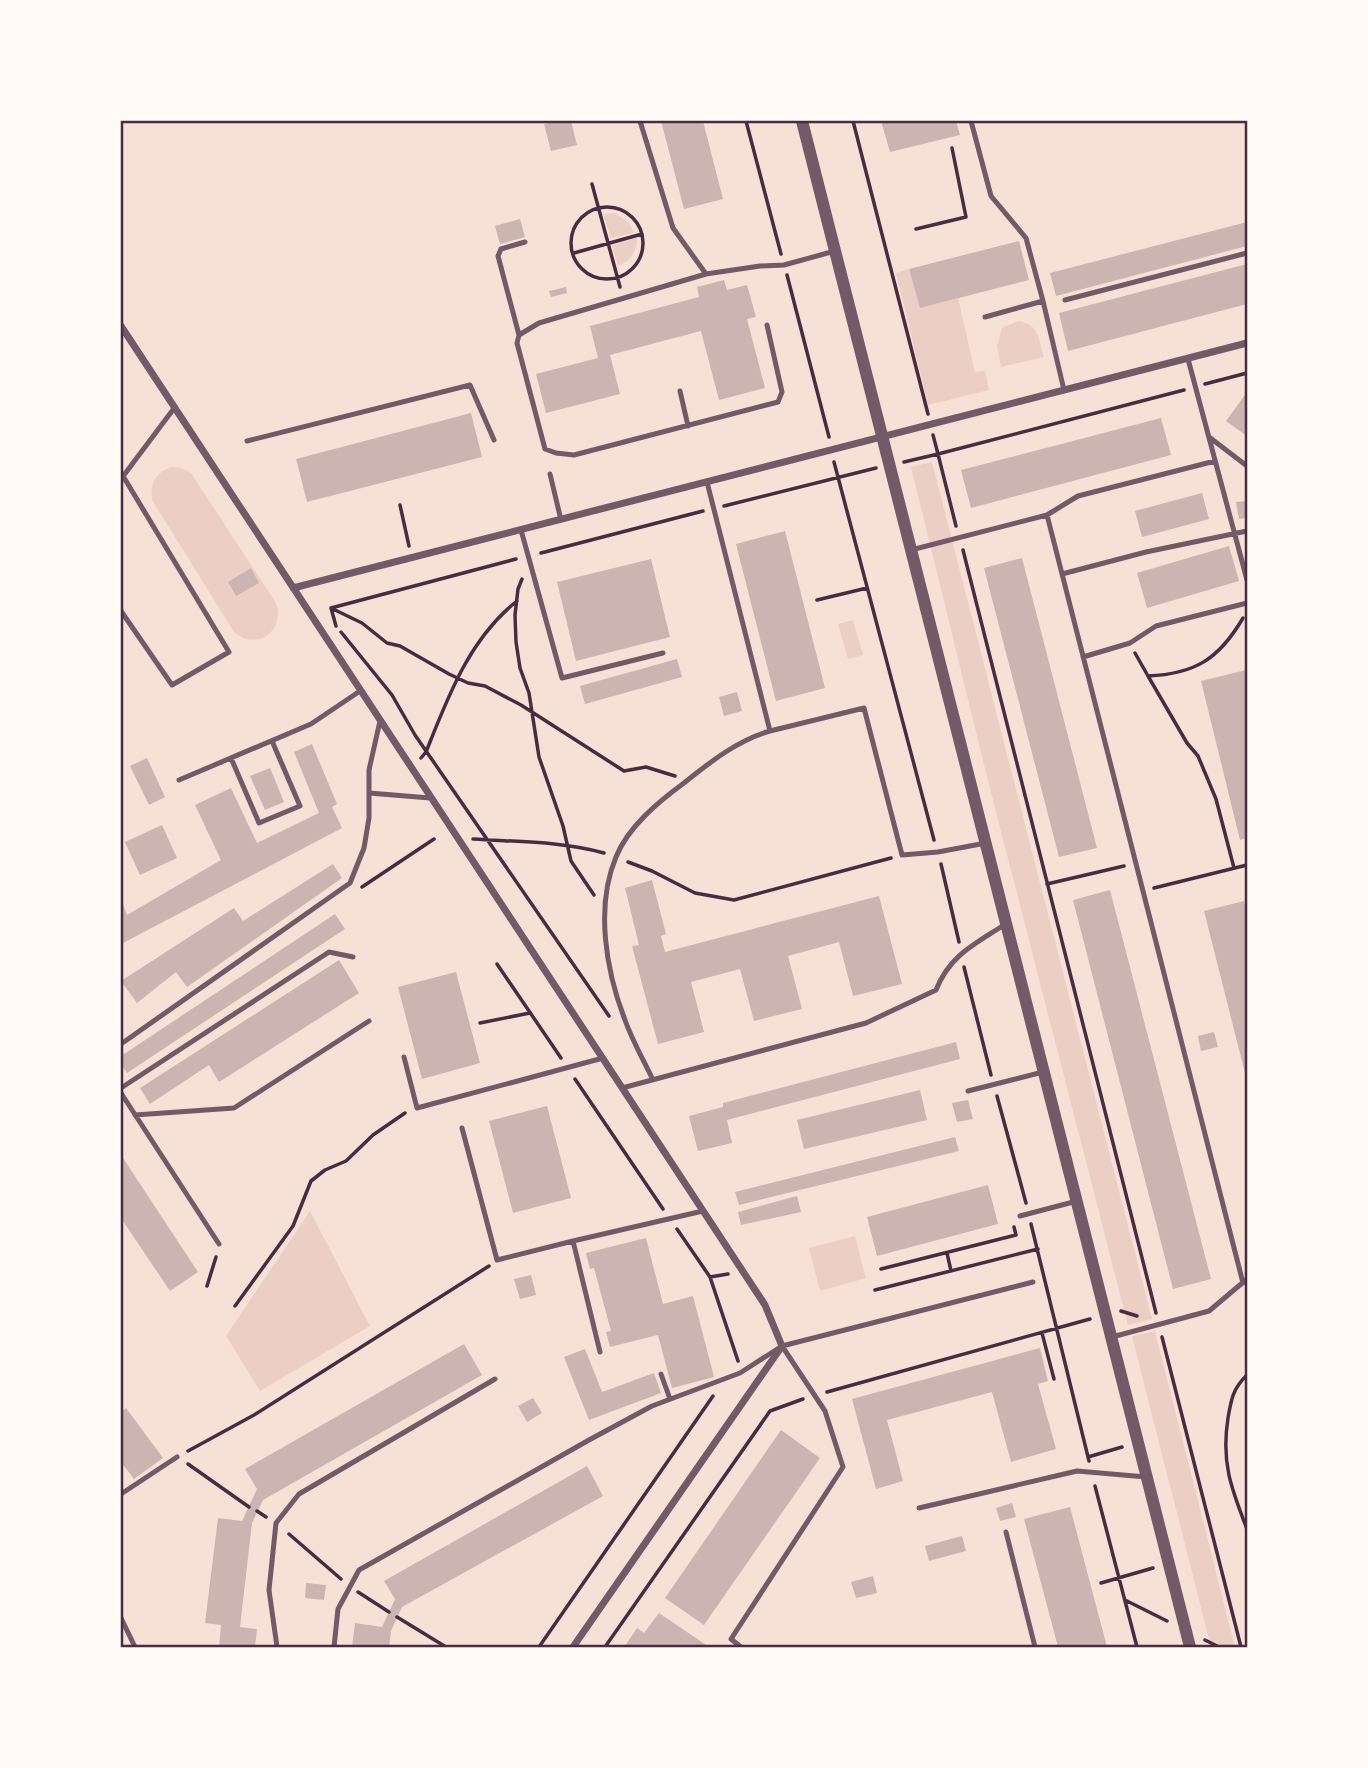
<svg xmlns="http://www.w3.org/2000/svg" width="1368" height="1768" font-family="Montserrat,sans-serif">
<rect width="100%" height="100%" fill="#f7e1d7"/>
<!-- green -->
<path fill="#ebcfc5" d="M615,213L629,223L634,233L611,238L603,214Z
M637,238C637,252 631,261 618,266L612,245Z
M909,269L920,308L958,298L975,372L985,371L989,390L928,405L896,273Z
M1018,321C1039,324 1039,339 1044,357L1001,367L997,346L1002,328Z
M932,462L1152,1319L1128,1325L988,781L911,467Z
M172,467L181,468L191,473L276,603C286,630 257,652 234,632L152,500C150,484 155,472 172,467Z
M853,620L863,655L848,659L838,624Z
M310,1211L370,1326L260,1391L226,1336Z
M855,1236L866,1278L820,1291L809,1248Z
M1155,1331L1235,1647H1211L1132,1336Z"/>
<!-- building -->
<path fill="#ccb4b1" d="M556,121H571L577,145L551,151L544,124Z
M661,121H703L723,199L684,209Z
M881,121H956L960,135L890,152Z
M520,219L525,237L500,244L495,226Z
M1247,222V246L1056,296L1050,273Z
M1019,241L1029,280L920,308L909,269Z
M1247,264V304L1068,351L1059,313Z
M724,280L727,290L747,285L756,317L747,319L765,388L719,400L701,331L610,355L620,394L546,413L536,374L598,358L590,326L699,297L697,287Z
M566,287L567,293L551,297L549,291Z
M1247,392V436L1226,421Z
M471,413L482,457L307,502L296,459Z
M1161,418L1171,455L971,508L961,470Z
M1202,493L1209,519L1142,537L1135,511Z
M1247,501V518L1239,519L1236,502Z
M785,531L825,688L776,701L736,544Z
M1229,546L1239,581L1147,608L1137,573Z
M1022,558L1097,848L1059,857L984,568Z
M651,559L670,637L576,661L557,582Z
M251,568L259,583L236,596L228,582Z
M677,659L682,677L585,704L580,686Z
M1246,670L1247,838L1240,840L1201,681Z
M737,692L742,711L724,716L719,697Z
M312,744L337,804L332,807L342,828L121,944V899L127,915L221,860L195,805L231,788L257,843L319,813L294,752Z
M147,758L165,797L149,805L130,766Z
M270,768L284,802L265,810L250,776Z
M162,825L177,858L140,875L125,842Z
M333,864L342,878L187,987L176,972L137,1003L121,981L234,908L243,921Z
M652,880L666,934L661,936L665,952L879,896L902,984L853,996L839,942L788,956L802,1009L754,1021L740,969L691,982L704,1032L658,1044L632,946L639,945L625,888Z
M1110,890L1211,1279L1173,1289L1073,900Z
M1244,901L1247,915L1246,1077L1204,911Z
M335,914L345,929L127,1073L121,1063V1056Z
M339,960L359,993L219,1082L209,1065L150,1104L140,1088Z
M456,972L480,1063L422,1079L398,987Z
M1214,1032L1218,1047L1201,1051L1198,1036Z
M956,1042L960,1059L727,1120L732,1143L698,1151L689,1116L723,1107V1103Z
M920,1090L927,1120L804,1149L797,1120Z
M968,1100L973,1119L957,1122L952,1103Z
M547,1106L571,1198L513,1213L489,1121Z
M955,1137L959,1151L739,1205L735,1192Z
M121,1155L198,1272L170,1291L121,1218Z
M988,1185L998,1224L877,1256L867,1217Z
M797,1196L801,1212L741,1225L738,1212Z
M646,1238L663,1304L693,1296L714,1377L672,1388L658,1335L610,1347L606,1332L611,1331L594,1268L590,1269L586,1253Z
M531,1275L536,1295L520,1299L514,1279Z
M464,1344L482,1375L263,1500L252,1523L240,1627L257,1629L255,1647H219L221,1625L205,1623L218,1518L242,1521L257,1489L245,1469Z
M1040,1348L1048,1381L1038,1384L1056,1449L1011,1462L992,1392L887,1420L903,1481L876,1489L852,1399Z
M585,1349L602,1392L654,1373L661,1393L589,1420L564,1357Z
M533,1398L542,1413L527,1422L518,1406Z
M126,1408L163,1458L134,1479L121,1462V1412Z
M781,1430L820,1458L704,1625L665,1598Z
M587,1466L603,1496L402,1607L391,1631L389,1647H352L355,1623L382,1627L395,1599L384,1581Z
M1012,1503L1016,1517L1000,1521L996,1508Z
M1070,1507L1107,1647H1058L1024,1519Z
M962,1536L966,1551L929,1561L925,1546Z
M873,1576L877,1593L856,1598L851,1582Z
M306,1583L326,1585L324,1600L305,1598Z
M659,1613L709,1647L625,1646L637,1628L644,1633Z"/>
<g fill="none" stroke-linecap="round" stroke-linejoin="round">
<!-- path -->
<path stroke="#4a2c40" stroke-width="3.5" d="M746,121L781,254
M853,121L928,414
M592,184L620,287
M571 243a36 36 0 1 1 72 0a36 36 0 1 1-72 0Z
M916,229L966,217L952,148
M574,253L642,234
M787,275L829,437
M1205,384L1247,373
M834,462L934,840
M904,462L938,454L933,435
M400,505L409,546
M724,506L876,468
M956,526L938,454L1184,390
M963,550L1156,1313
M541,553L703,511
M522,579L518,589L515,615L516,642L520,668L529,693L539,757L563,826L571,861L594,895
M817,600L867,588
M331,608L516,559
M331,608L336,626
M333,609L362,623L387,643L400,646L449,674L468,683L485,686L521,705L624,771L646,767L675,776
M341,632L392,695L415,735L609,1016
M1135,653L1148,676
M421,758L426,752C448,697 469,639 517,601
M473,839C517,842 561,841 604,853
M628,862L652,871L695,893L734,900L891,858
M941,864L959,942
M1234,868L1216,799L1198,756L1187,743L1148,676C1195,674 1219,659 1243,618
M1047,884L1124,866
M362,887L434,839
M1154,888L1247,865
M497,964L561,1058
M964,967L991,1075
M480,1023L530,1013
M575,1079L663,1209
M997,1096L1026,1203
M1031,1224L1089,1461
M677,1229L710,1277L738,1361
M947,1253L951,1271
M881,1269L1016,1235L1014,1227
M710,1277L728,1274
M207,1286L216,1257
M875,1290L1038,1249
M235,1306L293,1226L311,1181L325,1170L346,1161L373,1135L405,1113
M1121,1311L1137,1316
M1042,1333L1054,1379
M1162,1337L1241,1647
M1247,1375C1233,1388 1231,1400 1228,1418C1221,1462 1231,1488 1247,1529
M827,1392L1090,1319
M188,1451L254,1415L489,1266
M1088,1457L1122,1447
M188,1464L249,1507
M1095,1486L1137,1647
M257,1511L266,1517
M289,1534L341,1579
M1101,1583L1153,1568
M358,1592L389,1612
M1125,1600L1167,1621
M397,1617L446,1647
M1205,1640L1219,1647
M539,1647L713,1396
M605,1647L770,1411L803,1399"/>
<!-- service -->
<path stroke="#755966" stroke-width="5" d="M640,121L673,228L706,274L760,266L784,265L835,251
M971,121L991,196L1026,238L1043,301
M706,274L539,323L519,335L517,343L545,449L556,453L574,455L778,402L782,392L767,325
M1065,300L1247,253
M985,317L1043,301L1064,390
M519,335L498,256L501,249L525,242
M1188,359L1247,580
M680,391L688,426
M1209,437L1247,466
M247,441L470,385L494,440
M550,474L561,520
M121,479L175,407
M707,482L770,731L864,708L902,855L938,852L986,843
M1047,515L1243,1283
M521,530L562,678L663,653
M911,550L1047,515L1078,496L1215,461
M1062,574L1146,552L1247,531
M121,611L172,685L229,652L123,476
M1083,657L1130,643L1156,626L1247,603
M231,758L259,823L300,806L272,741
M179,780L311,724L360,691
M369,793L430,798
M121,1044L350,883L364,848L369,818V770L380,721
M404,1057L417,1108L603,1058
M652,1078C643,1059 632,1040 625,1020C606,971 595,907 616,857C628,827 658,802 684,783C710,762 738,740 770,731
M121,1088L329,952L353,957
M622,1088L866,1023L936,990C950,955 975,944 1004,925
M968,1091L1043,1072
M121,1093L219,1244
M135,1115L234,1108L369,1021
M462,1128L497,1260L573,1241
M1020,1216L1077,1201
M1112,1337L1209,1311L1247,1279
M600,1352L573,1241L703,1211
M661,1374L670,1399
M121,1494L177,1457
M919,1508L1077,1471L1146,1477
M1006,1532L1035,1647
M121,1618L135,1647
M277,1647L269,1590L276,1523L299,1494L495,1379
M334,1647L338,1609L359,1570L589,1440L652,1406L740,1373L782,1346L1033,1282
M741,1647L731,1639L843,1467L825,1411L782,1346"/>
<!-- minor -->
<path stroke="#755966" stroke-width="7" d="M121,326L765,1305L782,1346L573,1647
M293,588L1247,343"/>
<!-- tertiary -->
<path stroke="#755966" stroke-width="12" d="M802,121L1190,1647"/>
</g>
<!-- border -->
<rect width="1368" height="1768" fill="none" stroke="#fffaf5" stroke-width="245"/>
<rect x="122" y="122" width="1124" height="1524" fill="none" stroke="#4a2c40" stroke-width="2.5"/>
</svg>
